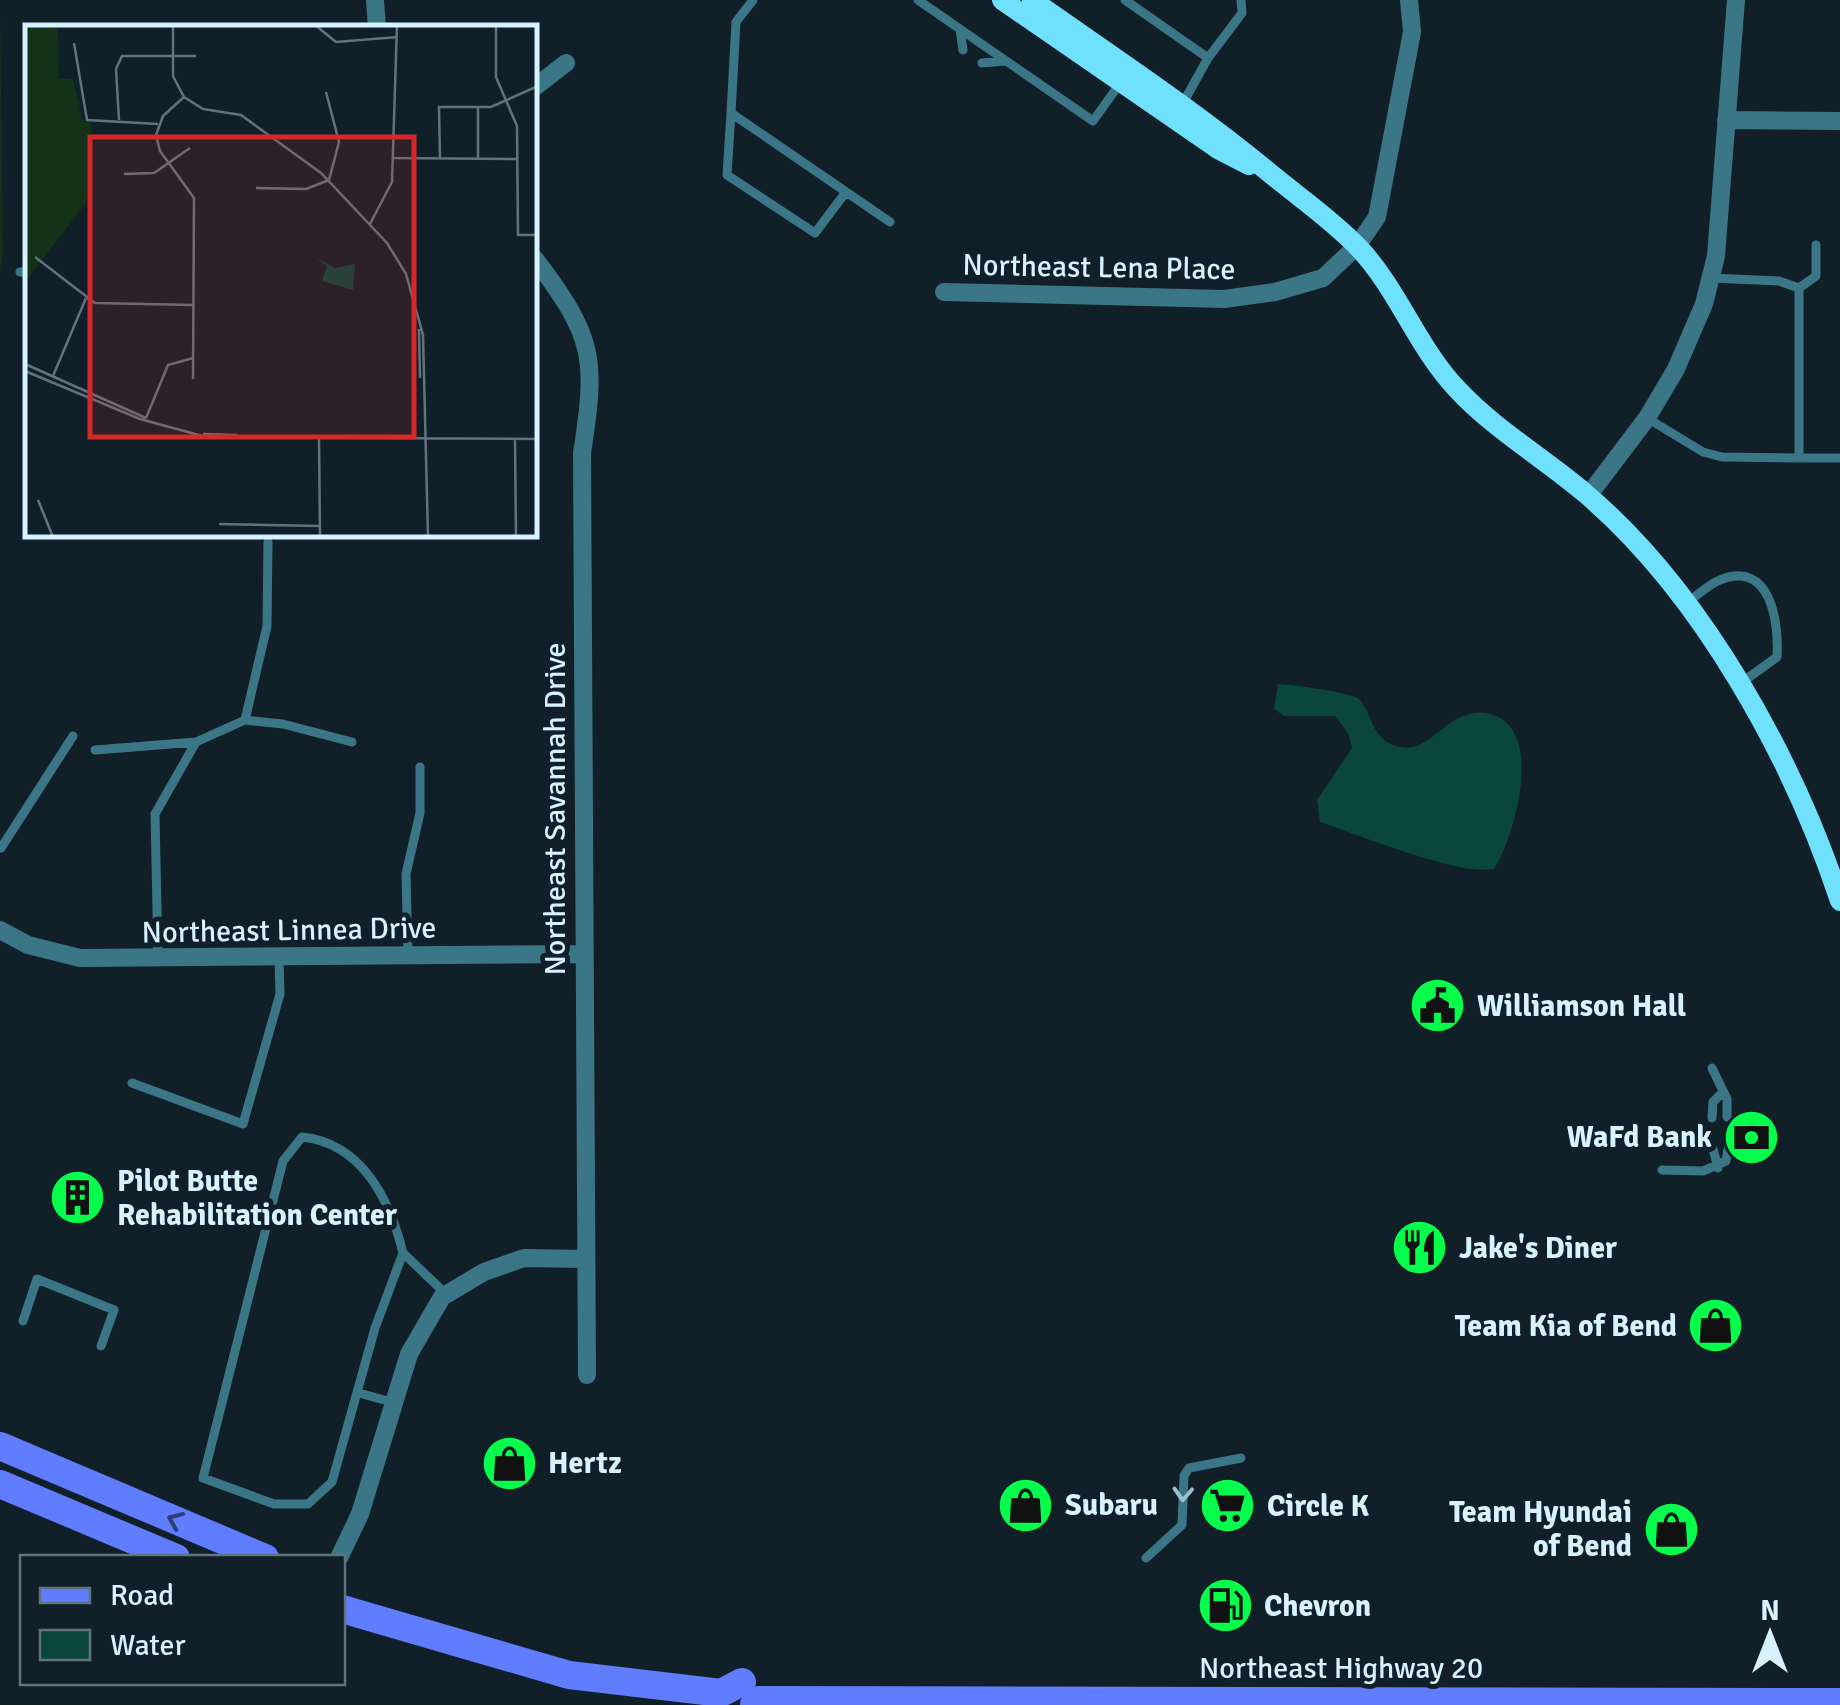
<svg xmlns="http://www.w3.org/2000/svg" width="1840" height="1705" font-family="Signika,sans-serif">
<rect width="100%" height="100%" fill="#101f28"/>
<!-- green -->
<path fill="#133218" d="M0,0L3,254L0,271Z"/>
<!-- water -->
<path fill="#0b463b" d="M1278,684C1289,684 1354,693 1359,699C1371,712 1372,735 1389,743C1429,764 1442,708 1485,713C1548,721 1515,837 1494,869C1458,876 1360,835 1320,822L1317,800L1352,748L1348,733L1335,716H1284L1274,709Z"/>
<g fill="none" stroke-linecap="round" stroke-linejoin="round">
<!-- lane -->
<path stroke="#3b7687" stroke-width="9" d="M753,0L736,22L731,113L890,222
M918,0L1093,121L1121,82
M1125,0L1208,58L1183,103
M960,29L963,50
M1208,58L1242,13L1241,0
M982,63L1006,61
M731,113L727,175L815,233L846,192
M20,272H28
M1799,288L1816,276V245
M1647,418L1703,452L1722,457L1799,458V288L1779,281L1711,278
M1799,458H1840
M1688,602C1698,595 1709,584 1720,580C1771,559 1779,623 1777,657L1741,683
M245,720L283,724L352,742
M95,750L196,742
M1,848L73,736
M408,957L406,874L420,813V767
M158,958L155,814L196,742L245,720L267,626L268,542
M1712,1068L1727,1099V1117
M132,1083L243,1124L280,994L279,958
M1712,1118L1713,1102L1722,1093
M1713,1149L1718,1168
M1662,1170L1703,1171L1726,1161L1728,1149
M403,1253C390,1200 362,1143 302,1137L283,1161L203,1478L274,1504H308L332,1482L375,1328L403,1253L447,1295
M23,1321L37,1279L114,1310L101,1346
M359,1393L395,1403
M1146,1558L1182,1525L1184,1476L1189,1468L1241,1458"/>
<!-- street -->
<path stroke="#3b7687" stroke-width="18" d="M375,0L377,28
M535,87L566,63
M1726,120L1840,121
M535,259C594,337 597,357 582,453L587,1375
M944,292L1224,299L1275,292L1323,278L1357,246L1377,217L1412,32L1409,0
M1588,496L1647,418L1676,369L1704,304L1716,256L1736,0
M0,930L28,945L80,958L583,954
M339,1558L360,1514L409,1354L442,1297L484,1272L524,1258L585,1259"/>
<!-- secondary -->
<path stroke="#6fe0fe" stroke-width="20" d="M1002,0L1218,149L1249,165
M1032,0C1113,57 1195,111 1271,174C1300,198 1331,219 1358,247C1398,289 1417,347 1457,389C1495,430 1544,458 1586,494C1702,593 1793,758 1840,901"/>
<!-- primary -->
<path stroke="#5f7dfe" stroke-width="28" d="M0,1446L265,1558
M0,1484L176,1558
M342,1609L569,1675L721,1693L742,1682
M754,1705L759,1700L1840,1702"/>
</g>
<!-- one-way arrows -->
<defs><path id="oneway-chevron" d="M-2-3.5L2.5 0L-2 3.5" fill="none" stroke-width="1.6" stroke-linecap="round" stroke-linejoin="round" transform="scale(2.5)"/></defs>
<use stroke="#99c1cf" href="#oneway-chevron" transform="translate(1183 1494) rotate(93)"/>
<use stroke="#2c4073" href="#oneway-chevron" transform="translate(175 1520) rotate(-157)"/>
<!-- icons -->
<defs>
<symbol id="civic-disc" viewBox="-11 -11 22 22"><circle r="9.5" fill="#04fe4b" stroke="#101f28"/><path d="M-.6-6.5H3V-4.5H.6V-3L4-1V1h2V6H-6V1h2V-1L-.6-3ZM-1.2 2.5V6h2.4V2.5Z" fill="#111"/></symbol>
<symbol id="bank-disc" viewBox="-11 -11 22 22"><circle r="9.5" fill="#04fe4b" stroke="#101f28"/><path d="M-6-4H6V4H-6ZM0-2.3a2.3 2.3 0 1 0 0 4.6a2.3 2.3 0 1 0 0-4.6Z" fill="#111"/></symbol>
<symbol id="building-disc" viewBox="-11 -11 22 22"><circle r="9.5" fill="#04fe4b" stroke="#101f28"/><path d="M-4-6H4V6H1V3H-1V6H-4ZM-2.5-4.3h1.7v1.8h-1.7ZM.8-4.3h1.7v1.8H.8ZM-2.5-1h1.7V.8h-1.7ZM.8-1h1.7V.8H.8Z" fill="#111"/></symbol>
<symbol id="restaurant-disc" viewBox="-11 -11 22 22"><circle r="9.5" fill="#04fe4b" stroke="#101f28"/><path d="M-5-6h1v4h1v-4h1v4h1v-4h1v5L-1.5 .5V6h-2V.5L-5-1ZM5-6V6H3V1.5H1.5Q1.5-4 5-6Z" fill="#111"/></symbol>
<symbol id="shop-disc" viewBox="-11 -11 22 22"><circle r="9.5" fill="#04fe4b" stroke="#101f28"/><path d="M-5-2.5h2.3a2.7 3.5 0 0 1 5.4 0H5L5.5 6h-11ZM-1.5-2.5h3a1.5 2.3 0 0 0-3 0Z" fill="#111"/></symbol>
<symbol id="supermarket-disc" viewBox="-11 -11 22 22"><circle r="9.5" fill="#04fe4b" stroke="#101f28"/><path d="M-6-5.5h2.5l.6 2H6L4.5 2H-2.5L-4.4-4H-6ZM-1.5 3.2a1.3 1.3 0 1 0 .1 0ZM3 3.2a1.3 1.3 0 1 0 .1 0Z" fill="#111"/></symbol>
<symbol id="fuel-disc" viewBox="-11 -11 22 22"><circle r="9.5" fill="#04fe4b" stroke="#101f28"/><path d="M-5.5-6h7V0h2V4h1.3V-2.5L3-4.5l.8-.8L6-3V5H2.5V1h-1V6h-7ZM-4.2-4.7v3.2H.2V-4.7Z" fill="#111"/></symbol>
</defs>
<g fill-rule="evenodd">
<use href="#civic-disc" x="1406" y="974" width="63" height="63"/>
<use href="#bank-disc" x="1720" y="1106" width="63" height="63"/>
<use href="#building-disc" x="46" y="1166" width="63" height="63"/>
<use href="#restaurant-disc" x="1388" y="1216" width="63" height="63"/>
<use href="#shop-disc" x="1684" y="1294" width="63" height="63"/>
<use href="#shop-disc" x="478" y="1432" width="63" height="63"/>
<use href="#shop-disc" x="994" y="1474" width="63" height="63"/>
<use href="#supermarket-disc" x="1196" y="1474" width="63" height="63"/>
<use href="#shop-disc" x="1640" y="1498" width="63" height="63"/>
<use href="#fuel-disc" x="1194" y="1574" width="63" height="63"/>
</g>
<g text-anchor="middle" stroke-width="10" stroke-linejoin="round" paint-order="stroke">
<!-- street labels -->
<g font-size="30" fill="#d7f3ff" stroke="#101f28">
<text transform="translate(1099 267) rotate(1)" y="10">Northeast Lena Place</text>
<text transform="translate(555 809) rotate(-90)" y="10">Northeast Savannah Drive</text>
<text transform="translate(289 930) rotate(-1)" y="10">Northeast Linnea Drive</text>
<text x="1341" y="1678">Northeast Highway 20</text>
</g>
<!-- poi labels -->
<g font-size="30" font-weight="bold" fill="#d7f3ff" stroke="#101f28" text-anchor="start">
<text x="1477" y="1016">Williamson Hall</text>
<text x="1712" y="1147" text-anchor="end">WaFd Bank</text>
<text x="117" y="1191">Pilot Butte<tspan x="117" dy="34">Rehabilitation Center</tspan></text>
<text x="1459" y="1258">Jake's Diner</text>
<text x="1677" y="1336" text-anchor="end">Team Kia of Bend</text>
<text x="548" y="1473">Hertz</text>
<text x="1065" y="1515">Subaru</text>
<text x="1267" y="1516">Circle K</text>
<text x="1632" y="1522" text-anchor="end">Team Hyundai<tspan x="1632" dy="34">of Bend</tspan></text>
<text x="1264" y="1616">Chevron</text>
</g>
</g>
<!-- overview -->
<g transform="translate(25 25)">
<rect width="512" height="512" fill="#101f28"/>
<path d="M0,0L33,3L34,53L48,54L58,96L66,99V157L61,178L0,257Z" fill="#133218"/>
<path d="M290,232L310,243L330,239L328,265L297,256L302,241Z" fill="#0b463b"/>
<path fill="none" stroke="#60747e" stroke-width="2.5" d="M148,0V51L159,72L178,84M290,0L311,17L373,12M471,0V52L492,101L493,210H513M49,18L62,95L133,99M159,72L138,91L131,110L135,126L169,173L168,354M453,82V134M178,84L216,90L296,148L362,218L381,249L398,310L403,512M94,95L91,44L97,31H171M369,133L493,134M415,133L414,82H466L513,61M99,149L129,148L165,123M231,163L281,164L304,155L314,117L301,67M345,199L367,157L372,0M10,232L70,278L168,280M394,304L395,353M0,339L121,393M0,346L115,394L181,412L513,414M28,351L61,273M121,393L143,340L168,333M178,409L212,410M294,411L295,512M490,415L491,512M13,475L28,512M194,499L295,501M295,512H344"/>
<path fill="#d62828" fill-opacity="0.15" stroke="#d62828" stroke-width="5" d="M65,112H389V412H65Z"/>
<rect width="512" height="512" fill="none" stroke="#d7f3ff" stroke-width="5"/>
</g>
<!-- legend -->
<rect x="20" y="1555" width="325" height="130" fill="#101f28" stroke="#60747e" stroke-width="2.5"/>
<rect x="40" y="1588" width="50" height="15" fill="#5f7dfe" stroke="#60747e" stroke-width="2.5"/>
<text x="110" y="1605" font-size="30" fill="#d7f3ff">Road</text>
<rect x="40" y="1630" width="50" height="30" fill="#0b463b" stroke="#60747e" stroke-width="2.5"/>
<text x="110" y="1655" font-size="30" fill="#d7f3ff">Water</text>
<!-- north arrow -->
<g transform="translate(1770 1635)" stroke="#101f28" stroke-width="8" paint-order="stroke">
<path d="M0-8L18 38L0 25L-18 38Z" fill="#d7f3ff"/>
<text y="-15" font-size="28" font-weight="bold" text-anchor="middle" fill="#d7f3ff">N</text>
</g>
</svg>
